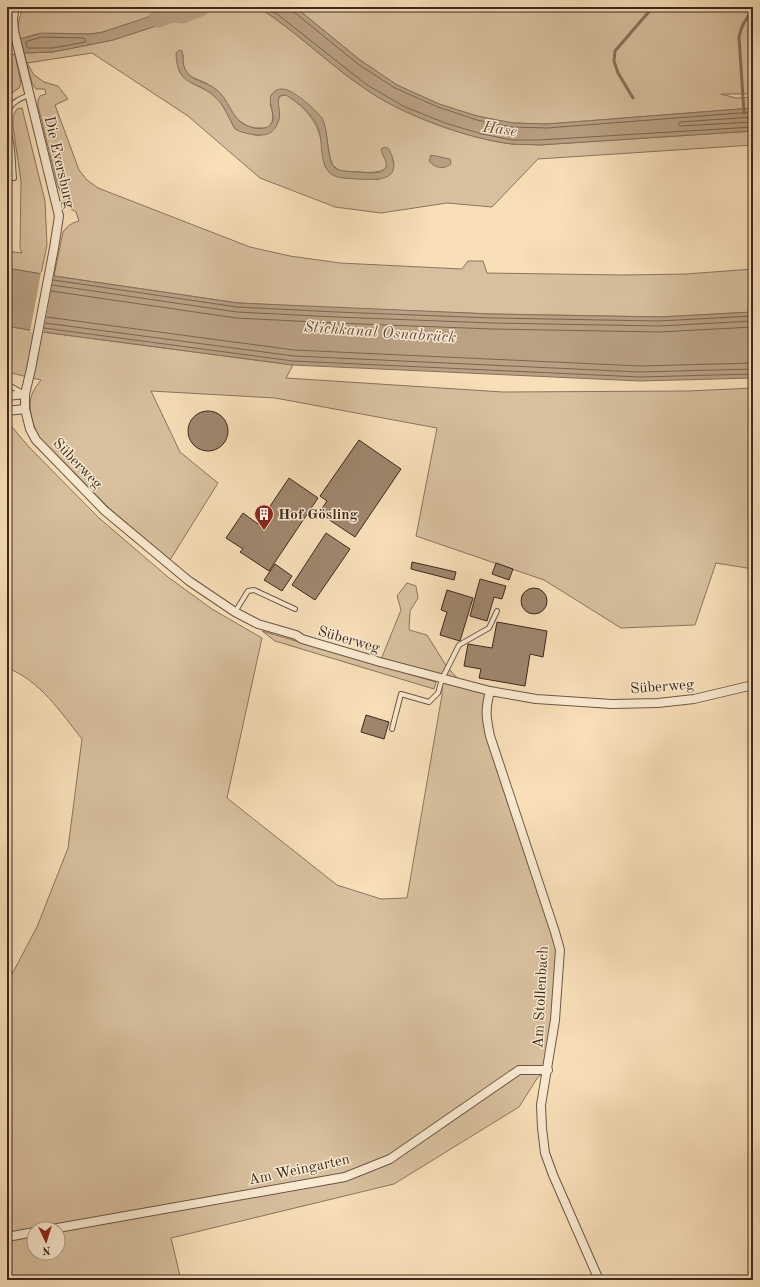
<svg xmlns="http://www.w3.org/2000/svg" width="760" height="1287" font-family="'Old Standard TT',serif">
<rect width="100%" height="100%" fill="#f8dfb8"/>
<filter id="stains"><feTurbulence type="fractalNoise" baseFrequency=".005" numOctaves="4"/><feColorMatrix values="0 0 0 0 .2 0 0 0 0 .09 0 0 0 0 .02 0 0 0 .5 -.17"/></filter>
<radialGradient id="worn" r=".72"><stop offset=".6" stop-color="#630" stop-opacity="0"/><stop offset="1" stop-color="#630" stop-opacity=".3"/></radialGradient>
<!-- green -->
<path fill="#d8c09e" stroke="#8b745e" fill-rule="evenodd" d="M24,7H258C296,31 327,63 364,88C400,114 468,139 512,144C521,145 530,144 539,145L753,131V145L538,159L492,207L447,203L381,213L335,207L260,178L188,116L92,53L27,63L34,75L44,82L58,86L68,99L55,105L79,170L87,180L98,188L250,247L290,256L340,263L462,269L468,261H483L487,273L622,275L686,274L753,269V312L659,317L492,314L336,308L238,303L54,276L63,232C68,225 72,223 79,221L76,212L71,209L64,201L57,183L38,106V100L40,96L46,94L45,89H36L32,83L24,53L53,52L113,40L159,25L166,19L183,14L131,23L103,32L91,34H37L20,39C17,25 18,20 24,7ZM183,55C183,60 183,65 185,70C190,80 203,79 210,86C226,100 235,129 260,128C263,128 266,128 268,127C276,121 272,111 270,104L287,90C298,99 321,113 325,128C328,137 328,163 336,168C342,173 352,171 360,172C372,173 398,173 382,154L392,156L394,164L378,180L326,168C323,161 323,155 323,149C319,123 307,109 287,95C282,95 280,96 278,100L279,119L259,136L235,129C229,118 224,105 215,96C203,86 189,86 179,71Z
M295,7H753V94H721L736,98L753,97V108L547,124L512,123L477,116L439,104L397,85L360,60Z
M15,54L21,83L19,88L13,92L7,100V56Z
M22,108L45,201L47,245L41,274L7,268V251L22,253L20,248L21,181L13,127V116L17,109Z
M7,326L35,331L293,365L286,378L503,392L689,391L753,388V569L716,563L695,625L621,628L544,580L416,536L437,428L275,398L151,391L180,452L218,483L170,560L109,508L40,438C33,427 27,406 32,394C34,389 38,384 41,380L7,372Z
M7,421L29,447L99,518L168,577L212,609L262,638L227,798L337,885L381,899L407,898L442,695V679L380,662L401,610L397,596L407,583L416,586L418,598L410,611L409,630L427,635L447,667L464,685L490,691L485,708L560,950L548,1070L538,1077L519,1107L394,1184L171,1238L181,1280H7V979L10,978L37,927L68,848L82,739C61,713 40,680 7,668ZM34,1229H58V1253H34Z
M262,631L436,682L434,689L275,641Z"/>
<!-- water -->
<path fill="#b9a184" stroke="#88715b" d="M258,7H295L360,60L397,85L439,104L477,116L512,123L547,124L753,108V131L539,145C530,144 520,145 512,144C468,139 400,114 364,88C327,63 296,31 258,7Z
M172,9H181L183,14L166,19L159,25L113,40L53,52L24,53L20,39L42,33L91,34L103,32Z
M179,50L182,51C184,57 182,63 185,69C190,81 208,82 217,90C232,103 231,123 254,128C259,129 265,129 269,126C281,118 262,99 275,91C284,85 295,94 302,99C309,104 317,112 322,118C329,130 326,161 335,168C340,172 349,171 355,172C363,172 372,174 380,172C393,167 382,157 381,149L385,147L389,149C404,181 381,180 357,179C349,178 338,179 331,174C319,164 323,144 319,130C314,115 299,103 286,95H282L279,97C277,104 281,112 279,119C275,135 264,137 250,134C245,133 240,132 235,129C229,118 224,105 215,97C196,79 177,88 176,53Z
M431,155L450,159L451,164C443,170 435,168 429,161Z
M7,268L54,276L238,303L492,314L659,317L753,312V378L640,381L293,365L35,331L7,326Z"/>
<!-- pier -->
<path fill="#f8dfb8" d="M41,272L54,274L43,334L30,332Z"/>
<g fill="none" stroke-linecap="round" stroke-linejoin="round">
<!-- shore -->
<path stroke="#7c6451" stroke-width="1" d="M265,7L277,14L367,85L405,107L448,124L482,134L512,140H539L753,127
M293,7L294,12L358,64L395,88L438,107L477,120L512,127L547,128L753,112
M42,37L84,38L86,40L85,42L53,48H27L26,42Z
M753,117L680,122L678,124L680,126L753,122
M53,280L237,307L336,312L492,318L659,321L753,316
M52,285L237,312L336,317L492,323L659,326L753,321
M51,291L236,318L335,323L492,329L659,332L753,327
M46,317L294,350L640,366L753,363
M45,323L294,356L640,372L753,369
M44,328L293,361L640,377L753,374"/>
<!-- stream -->
<path stroke="#88715b" stroke-width="3" d="M633,98L618,73L614,61L615,51L653,7
M744,113L739,37C741,26 745,19 753,11"/>
<!-- river -->
<path stroke="#b9a184" stroke-width="19" d="M158,18L172,13L183,14L200,7"/>
</g>
<!-- building -->
<path fill="#9f876e" stroke="#3e281e" d="M188 431a20 20 0 1 1 40 0a20 20 0 1 1-40 0Z
M359,440L401,469L355,537L319,513L327,501L320,496Z
M289,478L318,498L269,571L240,552L243,549L226,538L243,513L258,524Z
M326,533L350,549L315,600L292,585Z
M412,562L456,572L454,580L411,569Z
M496,563L513,569L509,580L492,574Z
M275,564L292,576L282,591L264,580Z
M480,579L506,586L502,599L494,597L487,621L470,616Z
M521 601a13 13 0 1 1 26 0a13 13 0 1 1-26 0Z
M447,590L473,598L460,641L440,635L447,612L441,610Z
M497,622L547,631L543,657L530,654L525,686L479,678L481,669L464,666L468,644L492,648Z
M366,715L389,722L384,739L361,732Z"/>
<g fill="none" stroke-linecap="round" stroke-linejoin="round">
<defs>
<path id="service" d="M7,178H14C13,168 13,159 12,149C11,137 4,121 9,109C13,101 22,98 29,95
M7,384L23,393
M235,612L248,591L254,590L295,609
M392,729L401,694L429,702L438,693L442,679L459,645L489,628L497,611"/>
<path id="minor" d="M15,7L13,18L14,31L59,216L54,248L31,369L25,394V409L30,429L36,440L105,511L189,581L235,612L258,624L296,635L302,639L380,662L490,691L536,699L612,704L658,703L694,699L753,685
M7,396L25,394
M7,411L25,409
M490,691C485,710 486,717 490,736L555,932L560,950L555,1020L541,1105L542,1128L545,1153L553,1175L599,1280
M52,1229L345,1177L390,1159L519,1070H548
M7,1237L34,1232"/>
</defs>
<!-- service casing -->
<use href="#service" stroke="#6c5644" stroke-width="6"/>
<!-- minor casing -->
<use href="#minor" stroke="#6c5644" stroke-width="10"/>
<!-- service -->
<use href="#service" stroke="#faead1" stroke-width="4"/>
<!-- minor -->
<use href="#minor" stroke="#faead1" stroke-width="8"/>
</g>
<!-- icons -->
<defs>
<symbol id="building-pin" viewBox="-11 -11 22 30"><path d="M0 17L-7.5 6A9.5 9.5 0 1 1 7.5 6Z" fill="#8f2418" stroke="#faead1"/><path d="M-4-6H4V6H1V3H-1V6H-4ZM-2.5-4.3h1.7v1.8h-1.7ZM.8-4.3h1.7v1.8H.8ZM-2.5-1h1.7V.8h-1.7ZM.8-1h1.7V.8H.8Z" fill="#fff"/></symbol>
</defs>
<g fill-rule="evenodd">
<use href="#building-pin" x="253" y="503" width="22" height="30"/>
</g>
<g text-anchor="middle" stroke-width="3" stroke-linejoin="round" paint-order="stroke">
<!-- street labels -->
<g font-size="15" fill="#3e281e" stroke="#faead1">
<text transform="translate(60 162) rotate(77)" y="5">Die Eversburg</text>
<text transform="translate(78 463) rotate(46)" y="5">Süberweg</text>
<text transform="translate(349 639) rotate(16)" y="5">Süberweg</text>
<text transform="translate(662 686) rotate(-4)" y="5">Süberweg</text>
<text transform="translate(540 997) rotate(-87)" y="5">Am Stollenbach</text>
<text transform="translate(299 1169) rotate(-12)" y="5">Am Weingarten</text>
</g>
<!-- poi labels -->
<g font-size="15" font-weight="bold" fill="#3e281e" stroke="#faead1" text-anchor="start">
<text x="278" y="519">Hof Gösling</text>
</g>
<!-- water labels -->
<g font-size="16" font-style="italic" fill="#634c3d" stroke="#faead1">
<text transform="translate(500 128) rotate(8)" y="6">Hase</text>
<text transform="translate(380 331) rotate(4)" y="6">Stichkanal Osnabrück</text>
</g>
</g>
<!-- margin -->
<rect width="760" height="1287" fill="none" stroke="#f8dfb8" stroke-width="24"/>
<rect x="8" y="8" width="744" height="1271" fill="none" stroke="#3e281e" stroke-width="2"/>
<rect x="12" y="12" width="736" height="1263" fill="none" stroke="#3e281e"/>
<!-- north arrow -->
<g transform="translate(46 1241) rotate(176)"><circle r="19" fill="#faead1" stroke="#af9c89"/>
<path d="M0-3L7 15L0 10L-7 15Z" fill="#8f2418"/>
<text y="-6" font-size="11" font-weight="bold" text-anchor="middle" fill="#3e281e">N</text>
</g>
<rect width="100%" height="100%" filter="url(#stains)"/>
<rect width="100%" height="100%" fill="url(#worn)"/>
</svg>
